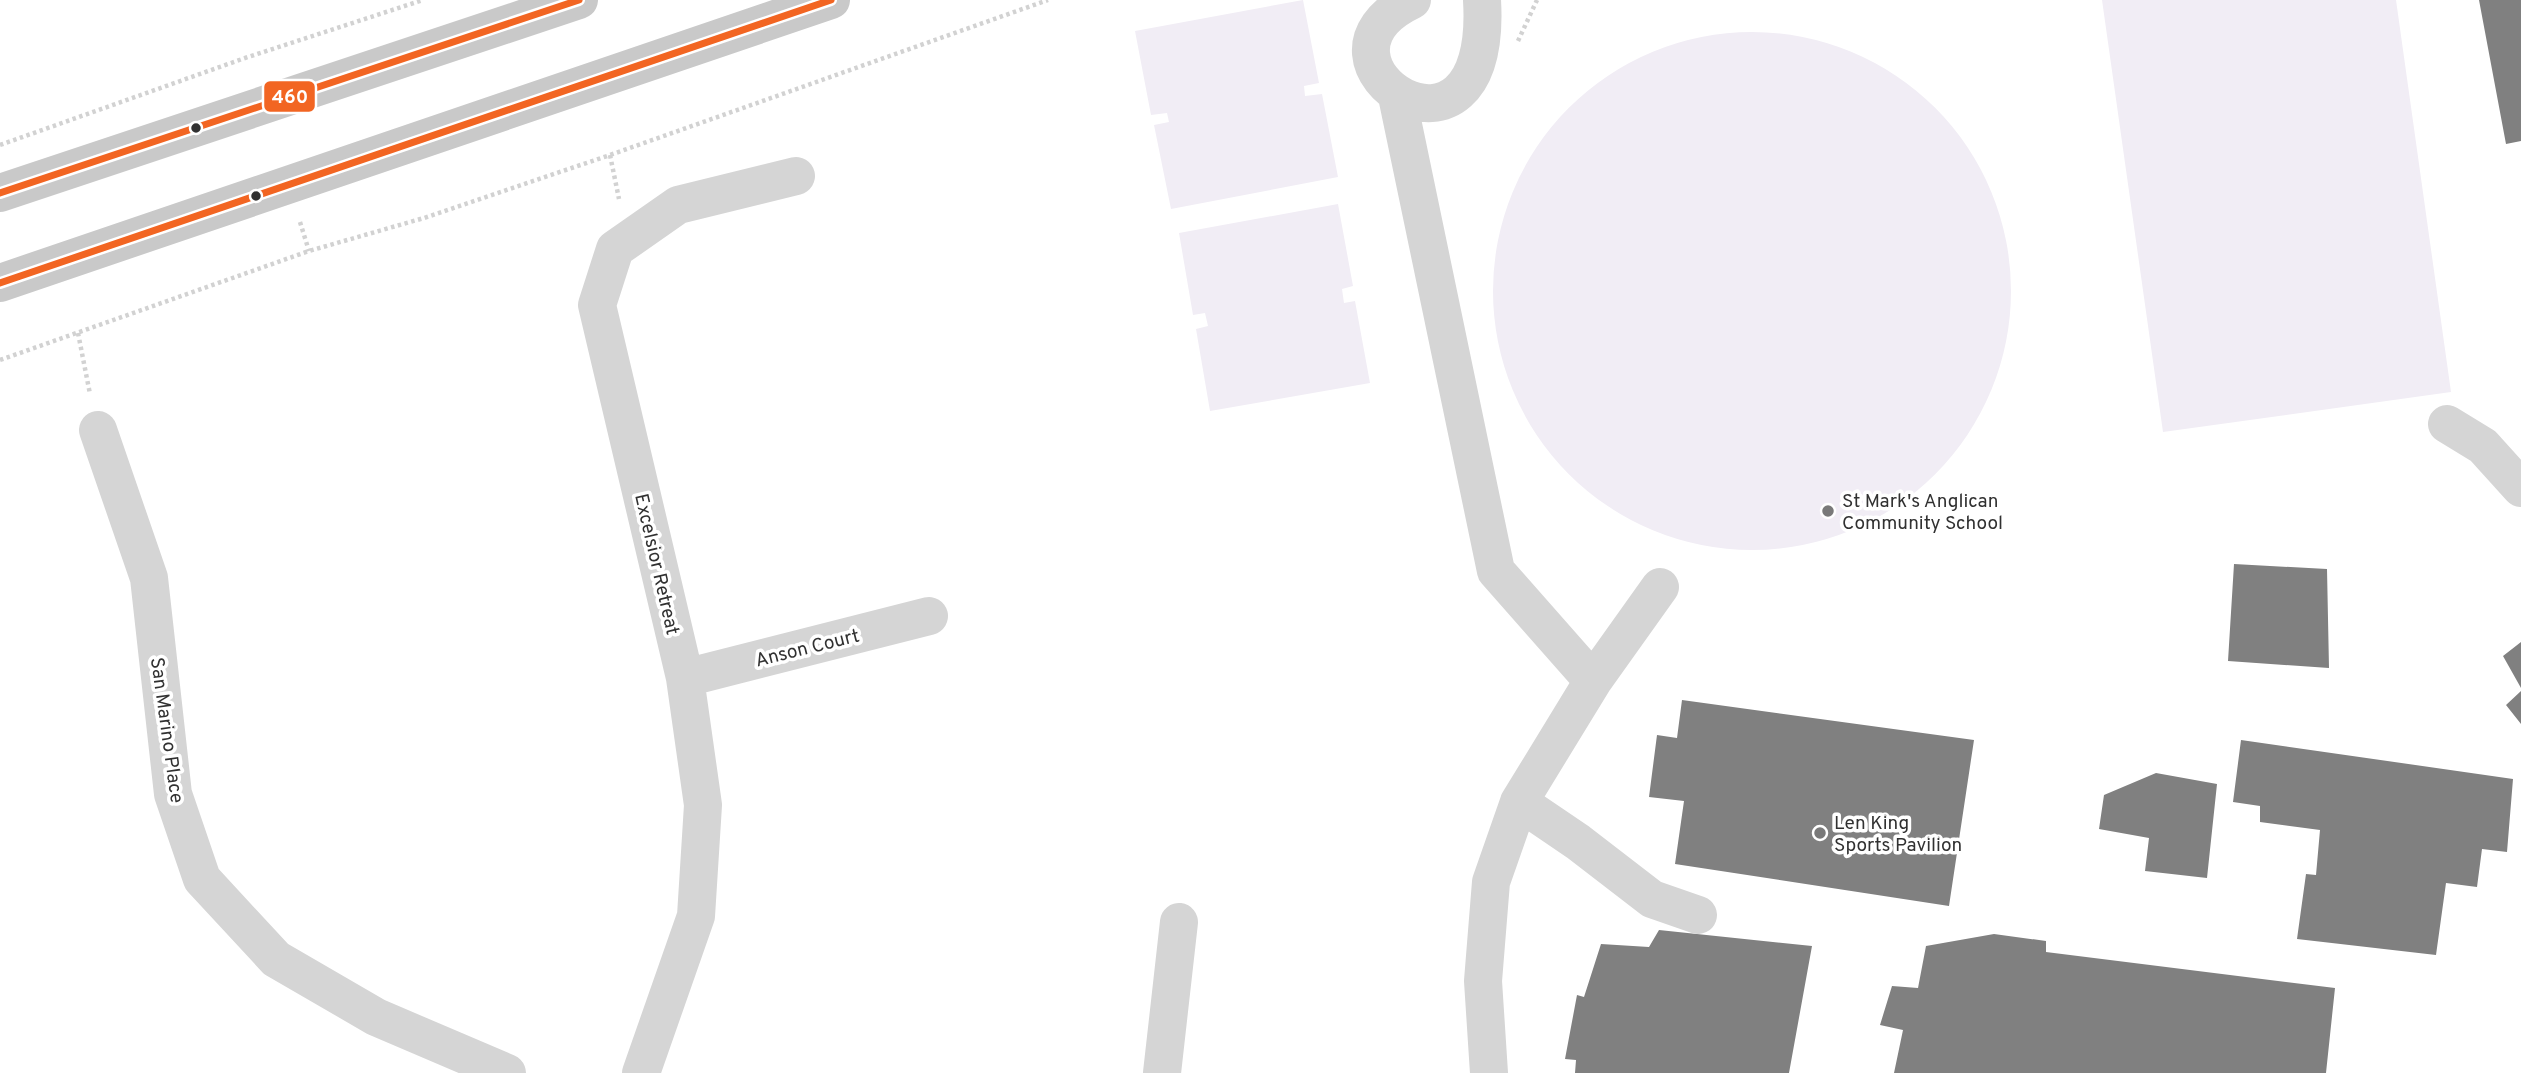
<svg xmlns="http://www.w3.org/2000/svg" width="2521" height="1073" font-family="Overpass,sans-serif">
<rect width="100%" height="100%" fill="#fff"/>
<!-- green -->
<path fill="#f1edf5" d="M1303,0L1319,83L1304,86L1305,96L1322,94L1338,177L1171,209L1154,125L1169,122L1167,113L1151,115L1135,31Z
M2102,0H2396L2451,392L2163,432Z
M1493 291a259 259 0 1 1 518 0a259 259 0 1 1-518 0Z
M1338,204L1353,286L1342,289L1344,303L1355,301L1370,383L1210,411L1196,329L1208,326L1205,313L1193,315L1179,233Z"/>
<!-- building -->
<path fill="#808080" d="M2479,0H2521V141L2506,144Z
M2234,564L2327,569L2329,668L2228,661Z
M2521,642V688L2503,656Z
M2521,691V724L2506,705Z
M1682,700L1974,740L1949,906L1675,864L1684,801L1649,797L1657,735L1677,738Z
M2241,740L2513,779L2507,852L2482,849L2477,887L2446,883L2436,955L2297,939L2306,874L2316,875L2320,830L2260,822V806L2233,802Z
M2156,773L2217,784L2207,878L2145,871L2149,838L2099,829L2104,795Z
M1659,930L1812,946L1789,1073H1575L1576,1060L1565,1059L1577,995L1584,997L1601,944L1649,947Z
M1994,934L2046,941V952L2335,988L2326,1073H1894L1903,1030L1880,1025L1892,986L1918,988L1926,946Z"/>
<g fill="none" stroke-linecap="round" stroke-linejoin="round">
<!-- path -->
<path stroke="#d2d2d2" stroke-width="4.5" stroke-dasharray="3.5 3.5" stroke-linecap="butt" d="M1518,41L1537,0
M0,145L245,58L423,0
M610,155L619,199
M300,222L309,251
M78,333L90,394
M0,360L309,251L424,218L610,155L1048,0"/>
<!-- minor -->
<path stroke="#d5d5d5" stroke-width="38" d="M1412,0C1285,61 1494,198 1482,0
M1397,96L1496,571L1593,681
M2447,424L2483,446L2521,488
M98,430L149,578L173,794L202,879L276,959L376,1017L507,1073
M685,678L929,616
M1519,802L1578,842L1652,899L1698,915
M641,1073L696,916L703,805L685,678L597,305L615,249L678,205L796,176
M1162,1073L1179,922
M1489,1073L1483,981L1491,882L1519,802L1593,681L1660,587"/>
<!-- major -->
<path stroke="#c9c9c9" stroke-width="38" d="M0,193L579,0
M0,283L831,0"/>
<defs>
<path id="bus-1" d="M0,193L579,0
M0,283L831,0"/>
</defs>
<!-- bus-1 casing -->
<use href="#bus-1" stroke="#fff" stroke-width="12"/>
<!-- bus-1 -->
<use href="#bus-1" stroke="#f26522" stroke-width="7"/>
</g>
<!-- markers -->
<g fill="#313131" stroke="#fff" stroke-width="2.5">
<circle cx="196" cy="128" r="6"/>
<circle cx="256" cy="196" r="6"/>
</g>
<g fill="#797979" stroke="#fff" stroke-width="2.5">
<circle cx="1828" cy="511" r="7"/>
<circle cx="1820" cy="833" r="7"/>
</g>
<g text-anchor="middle" stroke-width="7" stroke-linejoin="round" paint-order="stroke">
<!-- poi labels -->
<g font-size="19" fill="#313131" stroke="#fff" text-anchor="start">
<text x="1842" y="507">St Mark's Anglican<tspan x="1842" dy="22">Community School</tspan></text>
<text x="1834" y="829">Len King<tspan x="1834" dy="22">Sports Pavilion</tspan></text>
</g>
<!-- street labels -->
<g font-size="19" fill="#313131" stroke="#fff">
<text transform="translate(658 564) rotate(77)" y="7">Excelsior Retreat</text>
<text transform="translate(807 647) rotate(-14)" y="7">Anson Court</text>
<text transform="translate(168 730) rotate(82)" y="7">San Marino Place</text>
</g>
</g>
<rect stroke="#fff" stroke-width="2.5" x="263" y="80" width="53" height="33" rx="7" fill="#f26522"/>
<g font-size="19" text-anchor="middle" font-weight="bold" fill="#fff">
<text x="290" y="103">460</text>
</g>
</svg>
